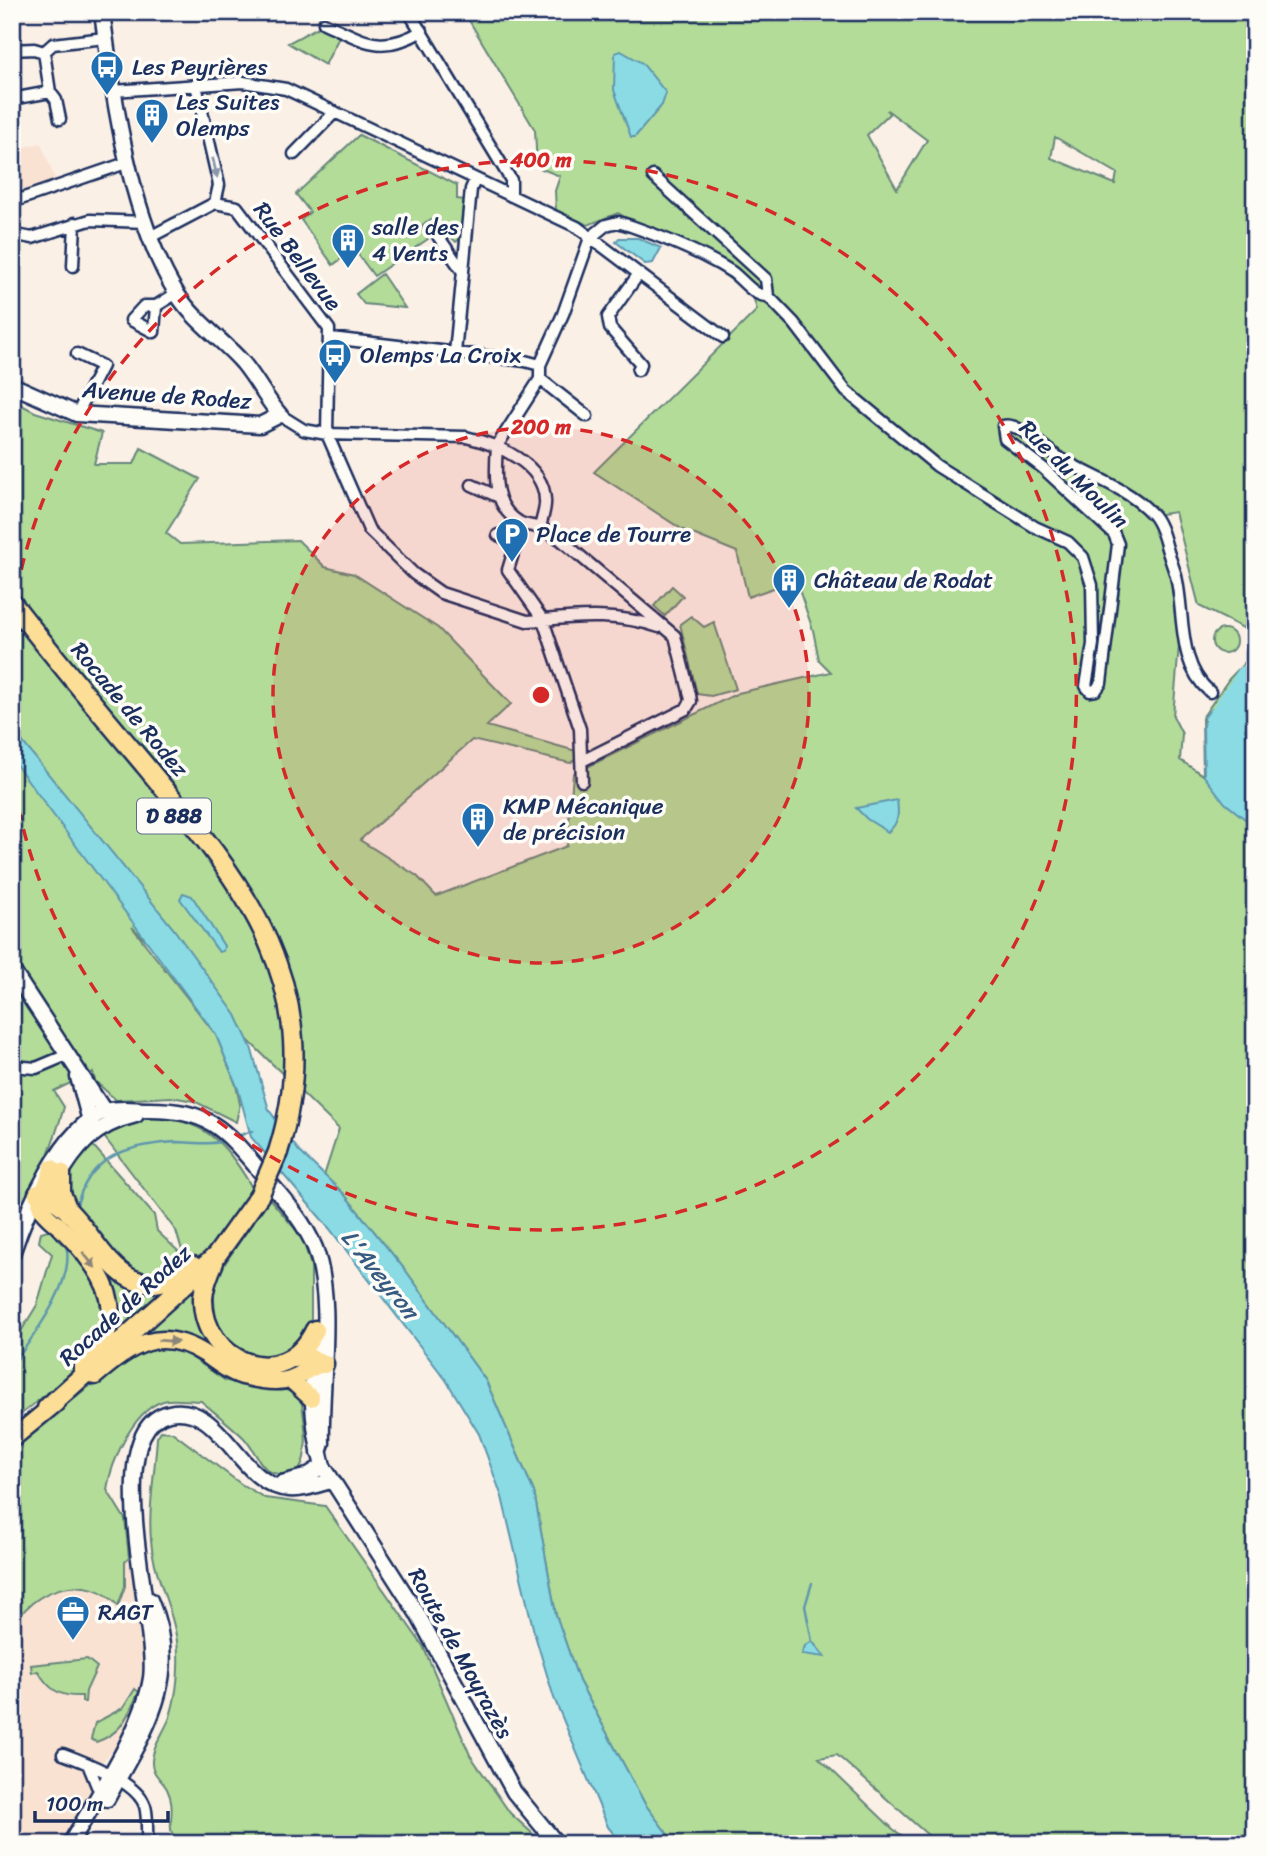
<svg xmlns="http://www.w3.org/2000/svg" width="1267" height="1856" font-family="Sriracha,sans-serif">
<rect width="100%" height="100%" fill="#fbf0e6"/>
<filter id="ink" filterUnits="userSpaceOnUse"><feTurbulence type="fractalNoise" baseFrequency=".0143" numOctaves="2"/><feDisplacementMap in="SourceGraphic" scale="14" xChannelSelector="R" yChannelSelector="G"/><feConvolveMatrix kernelMatrix="1 2 1 2 8 2 1 2 1" color-interpolation-filters="sRGB"/></filter>
<g filter="url(#ink)">
<!-- built -->
<path fill="#f9e2d2" d="M41,143L58,186L17,200L12,185V150Z
M109,1489L125,1519L128,1555L144,1638L143,1685L122,1739L88,1779L92,1792L61,1844H12V1701L20,1707L12,1697V1608Z"/>
<!-- green -->
<path fill="#b3dc98" stroke="#67867b" stroke-width="2" fill-rule="evenodd" d="M464,12H1255V634L1199,606L1175,512L1161,514L1180,633L1173,716L1182,734L1180,760L1203,775L1202,718L1229,679L1255,652V1844H938L837,1755L819,1758L893,1829L913,1844H675L645,1804L579,1681L556,1615L534,1492L486,1381L406,1271L344,1194L324,1176L339,1129L132,927L216,1035L236,1085L240,1104L236,1122L194,1101L171,1097L116,1100L95,1081L93,1072L54,1091L64,1107C51,1153 33,1193 12,1235V400L35,412L102,433L94,464H134L141,448L200,479L166,533L180,544L298,540L325,567L354,574L438,628L511,704L487,726L576,751V759L570,763L472,740L360,840L417,876L436,896L567,846L573,774L738,693L831,672L819,660L813,630L797,584L790,582L748,597L737,552L683,530L594,472L757,310L753,296L716,269L618,213L588,225L556,211L555,191L560,176L537,167L535,130ZM887,110L927,140L897,189L867,135L889,114ZM1055,137L1117,173L1115,184L1051,158Z
M318,27L340,35L325,65L288,43Z
M359,135L457,185V199L465,200L462,237L456,242L433,219L422,225L428,239L374,276L354,249L333,265L301,220L310,212L296,194Z
M382,274L405,308L364,304L356,294Z
M672,586L683,596L665,616L654,606Z
M691,616L704,627L714,622L736,689L711,696L697,694L680,624Z
M1212 641a12 12 0 1 1 24 0a12 12 0 1 1-24 0Z
M159,1117C210,1122 230,1149 254,1191C238,1216 205,1263 174,1273C162,1277 143,1274 130,1274L63,1193L69,1168L90,1142L154,1215L157,1231L179,1252L182,1250L176,1231L102,1134L138,1120Z
M269,1198L302,1237L311,1266V1325L294,1352L262,1361L226,1343L210,1318L215,1317L213,1281Z
M50,1203L114,1272L177,1283L109,1345L95,1260Z
M48,1230C64,1234 75,1253 86,1266C100,1283 108,1308 103,1331C98,1355 33,1405 12,1421V1346L37,1305L52,1254L39,1242L41,1232Z
M203,1278L199,1298L227,1356L304,1362L294,1371L275,1376L200,1347L131,1344Z
M160,1345L184,1352L226,1381L280,1387L301,1397C304,1421 311,1449 299,1471C260,1483 262,1458 244,1438C231,1425 215,1413 201,1401C190,1401 178,1399 168,1400C135,1405 111,1461 107,1490L125,1519L129,1558L125,1562V1586L118,1606C88,1569 30,1589 12,1629V1447L125,1358Z
M161,1431L172,1432L241,1484L265,1498L325,1506L423,1646L470,1755L510,1813L544,1844H410L399,1838L361,1834L354,1844H220L212,1840L210,1844C147,1844 183,1820 167,1789C162,1780 151,1773 152,1762C152,1748 165,1730 170,1717C176,1697 179,1674 178,1653C177,1621 161,1591 154,1560C145,1522 155,1476 157,1437Z
M87,1659L97,1667L86,1691L85,1702H82V1696C60,1697 49,1690 38,1671L32,1673L31,1665Z
M135,1689L139,1692C127,1716 123,1733 96,1742L91,1739L95,1723L123,1708Z"/>
<!-- water -->
<path fill="#8adbe4" stroke="#5e96ae" stroke-width="2" d="M621,51L642,63L666,93L662,105L635,137H631L614,90L615,53Z
M619,238H638L661,248L653,263L645,264L616,242Z
M1255,652V710L1245,729L1253,753L1251,777L1255,791V827L1225,803L1204,776L1203,726L1205,716L1213,708L1218,710L1232,692L1230,685Z
M12,729L173,928L236,1015L251,1047L269,1110L299,1151L344,1194L406,1271L486,1381L534,1492L556,1615L579,1681L645,1804L675,1844H622L608,1827L554,1698L534,1632L502,1497L479,1434L446,1380L329,1228L251,1137L238,1089L216,1035L12,759Z
M897,800C899,814 899,823 888,832L867,819L856,808Z
M183,893L192,896L224,946L223,951L219,952L180,899Z
M812,1641L825,1657L802,1654L805,1646Z"/>
<g fill="none" stroke-linecap="round" stroke-linejoin="round">
<!-- stream -->
<path stroke="#5e96ae" stroke-width="2.5" d="M235,1137L252,1131
M76,1209C88,1155 128,1145 176,1142C193,1142 210,1146 226,1140
M12,1366C33,1336 76,1282 66,1245
M812,1641L805,1606L812,1583"/>
<!-- canal -->
<path stroke="#8adbe4" stroke-width="10" d="M1210,720L1243,671L1255,664"/>
<defs>
<path id="street" d="M409,12L511,180V196
M324,23C364,41 381,55 422,31
M12,50L34,49L44,52L53,44L105,38
M196,85L219,185L215,203
M113,91L243,82L286,89L577,227L723,337
M50,92L56,100L60,119
M12,99L50,92L44,52
M294,154L335,112
M653,176L766,279L768,296
M12,202L129,162
M17,235L32,238L90,220L146,222
M152,236L215,203L237,207L329,329L327,434L369,530L414,574L441,593L527,621L543,620L580,729L582,781
M438,236L463,272
M73,266L75,223
M768,296L794,323L846,391L937,466L1035,527L1068,542L1083,557L1092,585L1093,644L1086,686L1090,691L1096,690L1101,683L1118,544L1114,534L1043,468L1005,439L1003,426C1020,422 1043,448 1058,457C1087,475 1126,487 1150,512C1159,520 1163,534 1166,545C1169,556 1173,566 1176,576C1185,615 1177,664 1210,692
M156,306H144L131,320L154,332L156,306L177,293
M331,338L525,361L540,365
M455,353L471,189L475,180
M77,354L102,366L77,414
M638,370L641,364L610,328L608,317L638,275
M540,379L587,416
M280,415L304,430L327,434L466,437C496,444 544,463 545,500C546,508 542,519 540,527
M497,446C495,473 492,506 519,522C525,526 533,525 540,528C547,530 553,536 560,539L675,636L690,695L691,701L686,709L582,761
M497,446L540,379V365L563,314L590,238L606,225L618,222L631,226C665,238 701,252 732,272C743,280 754,297 768,296
M472,485L499,497
M522,524L508,570L543,620C583,616 620,614 659,627
M498,535L517,544
M12,1066L36,1068L67,1055
M63,1754C85,1762 137,1782 145,1806C148,1816 147,1832 147,1844
M88,1764L97,1786L106,1791"/>
<path id="secondary" d="M12,385L77,414L260,425L280,415C266,399 257,380 243,363C222,339 195,322 177,294C131,220 113,98 102,12
M12,970L105,1112
M78,1077L92,1128
M56,1182C76,1146 95,1125 136,1115
M12,1254C26,1212 61,1127 106,1111C119,1107 135,1110 149,1110C207,1110 223,1127 259,1170C279,1194 303,1218 315,1248C335,1301 320,1385 322,1443L319,1453
M315,1330C311,1377 310,1420 323,1466L417,1613L514,1792L557,1844
M282,1483L305,1477L323,1466
M107,1799C144,1732 184,1678 150,1600
M70,1844C96,1798 143,1729 151,1678C159,1627 97,1429 169,1413C223,1401 238,1486 289,1489C304,1490 316,1485 330,1481"/>
<path id="primary" d="M52,1168C51,1179 37,1198 41,1208C45,1217 58,1224 64,1231C106,1273 135,1319 82,1367
M95,1376C132,1345 159,1325 205,1354C218,1363 231,1374 247,1377C259,1380 278,1383 290,1379C303,1375 310,1366 324,1364
M290,1379L311,1398
M12,1439L56,1403"/>
<path id="highway" d="M12,603C55,658 99,711 143,763C243,883 330,986 278,1152
M61,1173V1193L69,1213
M38,1194C97,1204 108,1328 193,1266
M214,1262C209,1273 204,1285 203,1298C202,1363 284,1395 315,1330
M294,1358L306,1357L324,1364
M47,1408L216,1256L259,1196"/>
</defs>
<!-- street casing -->
<use href="#street" stroke="#1b2f5e" stroke-width="15"/>
<!-- secondary casing -->
<use href="#secondary" stroke="#1b2f5e" stroke-width="19"/>
<!-- primary casing -->
<use href="#primary" stroke="#1b2f5e" stroke-width="21"/>
<!-- highway casing -->
<use href="#highway" stroke="#1b2f5e" stroke-width="23"/>
<!-- street -->
<use href="#street" stroke="#fdfcf7" stroke-width="10"/>
<!-- secondary -->
<use href="#secondary" stroke="#fdfcf7" stroke-width="14"/>
<!-- primary -->
<use href="#primary" stroke="#fcde96" stroke-width="16"/>
<!-- highway -->
<use href="#highway" stroke="#fcde96" stroke-width="18"/>
<defs>
<path id="highway-bridge" d="M259,1196L278,1152"/>
</defs>
<!-- highway-bridge casing -->
<use href="#highway-bridge" stroke="#1b2f5e" stroke-width="23" stroke-linecap="butt"/>
<!-- highway-bridge -->
<use href="#highway-bridge" stroke="#fcde96" stroke-width="18"/>
</g>
<!-- one-way arrows -->
<defs><path id="oneway-solid" d="M-6-.8H1V-3.2L6.5 0L1 3.2V.8H-6Z" transform="scale(1.75)"/></defs>
<use fill="#8c96aa" href="#oneway-solid" transform="translate(215 168) rotate(77)"/>
<g fill="#8c867a">
<use href="#oneway-solid" transform="translate(89 1260) rotate(51)"/>
<use href="#oneway-solid" transform="translate(168 1341) rotate(5)"/>
</g>
</g>
<!-- distance rings -->
<circle cx="541" cy="695" r="268" fill="#d62828" fill-opacity=".12"/>
<g fill="none" stroke="#d62828" stroke-width="3.5" stroke-dasharray="12 9">
<circle cx="541" cy="695" r="268"/>
<path d="M13 611A535 535 0 1 1 13 779"/>
</g>
<!-- icons -->
<defs>
<symbol id="bus-pin" viewBox="-11 -11 22 30"><path d="M0 17L-7.5 6A9.5 9.5 0 1 1 7.5 6Z" fill="#1f6fb2" stroke="#fdfcf7"/><path d="M-5-6H5V4H4V6H2V4H-2V6H-4V4H-5ZM-3.5-4V0h7V-4ZM-3.5 1.2v1.5H-2V1.2ZM2 1.2v1.5H3.5V1.2Z" fill="#fff"/></symbol>
<symbol id="building-pin" viewBox="-11 -11 22 30"><path d="M0 17L-7.5 6A9.5 9.5 0 1 1 7.5 6Z" fill="#1f6fb2" stroke="#fdfcf7"/><path d="M-4-6H4V6H1V3H-1V6H-4ZM-2.5-4.3h1.7v1.8h-1.7ZM.8-4.3h1.7v1.8H.8ZM-2.5-1h1.7V.8h-1.7ZM.8-1h1.7V.8H.8Z" fill="#fff"/></symbol>
<symbol id="parking-pin" viewBox="-11 -11 22 30"><path d="M0 17L-7.5 6A9.5 9.5 0 1 1 7.5 6Z" fill="#1f6fb2" stroke="#fdfcf7"/><path d="M-3.5-5.5H1a3.5 3.5 0 0 1 0 7H-1V5.5H-3.5ZM-1-3.4V-.6H.8a1.4 1.4 0 0 0 0-2.8Z" fill="#fff"/></symbol>
<symbol id="office-pin" viewBox="-11 -11 22 30"><path d="M0 17L-7.5 6A9.5 9.5 0 1 1 7.5 6Z" fill="#1f6fb2" stroke="#fdfcf7"/><path d="M-6-3h4V-5.5h4V-3h4V5H-6ZM-1-4.5V-3h2v-1.5ZM-6 0V1H6V0Z" fill="#fff"/></symbol>
</defs>
<g fill-rule="evenodd">
<use href="#bus-pin" x="88" y="48" width="38" height="52"/>
<use href="#building-pin" x="133" y="96" width="38" height="52"/>
<use href="#building-pin" x="329" y="221" width="38" height="52"/>
<use href="#bus-pin" x="316" y="336" width="38" height="52"/>
<use href="#parking-pin" x="493" y="515" width="38" height="52"/>
<use href="#building-pin" x="770" y="561" width="38" height="52"/>
<use href="#building-pin" x="459" y="800" width="38" height="52"/>
<use href="#office-pin" x="54" y="1593" width="38" height="52"/>
</g>
<g text-anchor="middle" stroke-width="7" stroke-linejoin="round" paint-order="stroke">
<!-- shield labels -->
<rect fill="#fdfcf7" stroke="#5f6c8c" stroke-width="2" x="137" y="798.5" width="74" height="35" rx="5"/>
<g font-size="21" font-weight="bold" fill="#1b2f5e">
<text x="174" y="823">D 888</text>
</g>
<!-- poi labels -->
<g font-size="23" fill="#1b2f5e" stroke="#fdfcf7" text-anchor="start">
<text x="132" y="75">Les Peyrières</text>
<text x="176" y="110">Les Suites<tspan x="176" dy="26">Olemps</tspan></text>
<text x="372" y="235">salle des<tspan x="372" dy="26">4 Vents</tspan></text>
<text x="360" y="363">Olemps La Croix</text>
<text x="536" y="542">Place de Tourre</text>
<text x="814" y="588">Château de Rodat</text>
<text x="503" y="814">KMP Mécanique<tspan x="503" dy="26">de précision</tspan></text>
<text x="98" y="1620">RAGT</text>
</g>
<!-- street labels -->
<g font-size="23" fill="#1b2f5e" stroke="#fdfcf7">
<text transform="translate(298 256) rotate(53)" y="8">Rue Bellevue</text>
<text transform="translate(167 395) rotate(4)" y="8">Avenue de Rodez</text>
<text transform="translate(1074 474) rotate(45)" y="8">Rue du Moulin</text>
<text transform="translate(130 709) rotate(50)" y="8">Rocade de Rodez</text>
<text transform="translate(125 1305) rotate(-42)" y="8">Rocade de Rodez</text>
<text transform="translate(461 1653) rotate(61)" y="8">Route de Moyrazès</text>
</g>
<!-- water labels -->
<g font-size="24" font-style="italic" fill="#375a80" stroke="#fdfcf7">
<text transform="translate(380 1274) rotate(51)" y="8">L'Aveyron</text>
</g>
</g>
<circle cx="541" cy="695" r="10" fill="#d62828" stroke="#fdfcf7" stroke-width="3.5"/>
<g font-size="21" text-anchor="middle" font-weight="bold" fill="#d62828" stroke="#fdfcf7" stroke-width="7" stroke-linejoin="round" paint-order="stroke">
<text x="541" y="167">400 m</text>
<text x="541" y="434">200 m</text>
</g>
<!-- margin -->
<rect width="1267" height="1856" fill="none" stroke="#fdfcf7" stroke-width="42"/>
<rect x="21" y="21" width="1225" height="1814" fill="none" stroke="#1b2f5e" stroke-width="2.5" filter="url(#ink)"/>
<!-- scale -->
<path d="M35 1811v10h133v-10" fill="none" stroke="#1b2f5e" stroke-width="3.5"/>
<text x="46" y="1811" font-size="21" fill="#1b2f5e" stroke="#fdfcf7" stroke-width="5" paint-order="stroke">100 m</text>
</svg>
